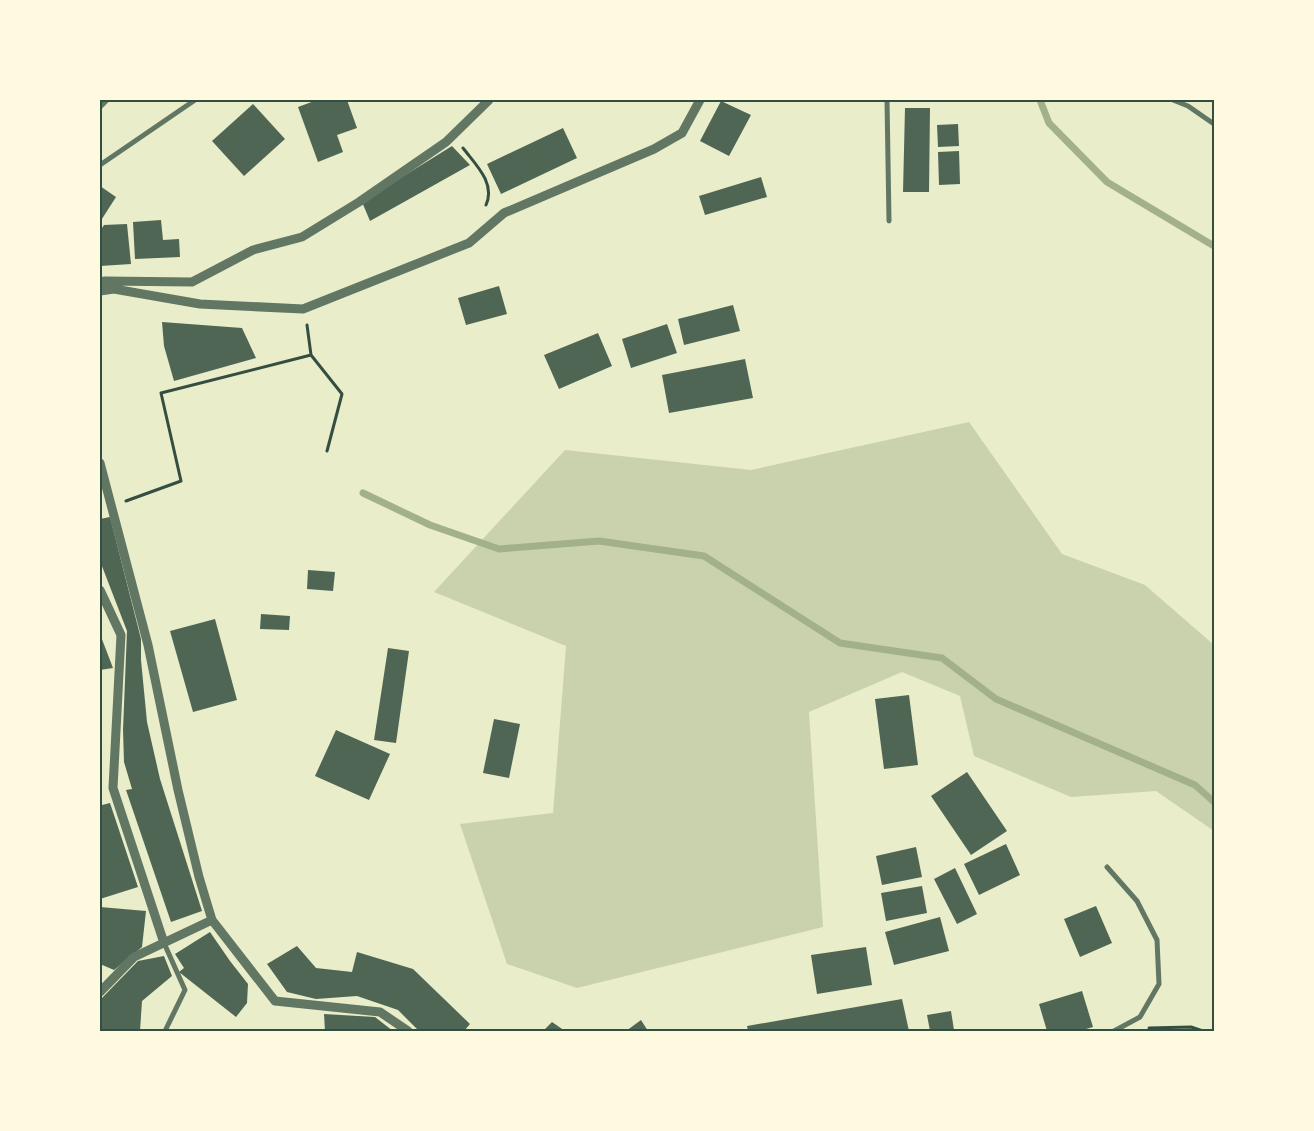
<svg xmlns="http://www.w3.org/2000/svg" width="1314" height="1131" font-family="'Times New Roman',serif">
<rect width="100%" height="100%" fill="#e9edc9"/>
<!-- green -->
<path fill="#cad2ad" d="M969,422L1062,554L1145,585L1214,645V831L1156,791L1071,797L974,756L960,696L902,672L809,712L823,927L577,988L507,964L460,824L553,813L566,646L434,592L565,450L751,470Z"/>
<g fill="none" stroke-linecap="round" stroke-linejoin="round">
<!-- stream -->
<path stroke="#a3b18a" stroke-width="7" d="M1040,100L1049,123L1107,182L1214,246
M363,493L430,525L499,549L599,541L704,556L840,643L942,658L996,699L1195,785L1214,802"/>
</g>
<!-- building -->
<path fill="#4f6655" d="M317,100H347L357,128L337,135L343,152L318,162L298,107Z
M721,101L751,115L729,156L700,141Z
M253,104L285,139L244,176L212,141Z
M905,108H930L929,192H903Z
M958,124L959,146L938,147L937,125Z
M563,128L577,158L501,194L487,164Z
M452,146L470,165L370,221L362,202Z
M959,151L960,184L939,185L938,152Z
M761,177L767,197L705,215L699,196Z
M100,186L116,197L100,222Z
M161,220L163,240L179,239L180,257L135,259L133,222Z
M127,224L131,264L100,266V231L104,225Z
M499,286L507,314L466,325L458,298Z
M733,305L740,331L684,345L678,319Z
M162,322L242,328L256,358L174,381L164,346Z
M667,324L677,353L631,368L622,339Z
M598,333L612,366L559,389L544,355Z
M745,359L753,398L669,413L662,375Z
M110,517L141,639V660L147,722L160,779L202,911L171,922L126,790L132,789L124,762L123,730L127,631L100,561V519Z
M308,570L335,572L333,591L307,589Z
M261,614L290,616L289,630L260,629Z
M215,619L237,700L193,712L170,631Z
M100,634L113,668L100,670Z
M388,648L409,651L396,743L374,740Z
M909,695L918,765L884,769L875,699Z
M494,719L520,724L509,778L483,773Z
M336,730L390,754L369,800L315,776Z
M967,772L1007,831L971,855L931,796Z
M100,801L102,805L110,803L138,887L100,899Z
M1006,844L1020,875L979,895L964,864Z
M916,847L922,877L882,885L876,856Z
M955,868L977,914L957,924L934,879Z
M922,886L927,913L886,921L881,893Z
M1096,906L1112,943L1080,957L1064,919Z
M100,907L146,911L142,947L114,970L100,964Z
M940,917L949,951L894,965L885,932Z
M210,932L230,961L248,984L247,1003L236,1017L179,972L184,968L175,954Z
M297,946L316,968L352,972L357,952L413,969L470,1024L464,1031H419L398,1010L357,996L316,999L287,992L267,964Z
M866,947L872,985L817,994L811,955Z
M164,956L172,976L142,1001L140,1031H100V1000L138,961Z
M1082,991L1093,1027L1079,1031H1047L1039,1004Z
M902,999L909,1031H748L747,1026Z
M951,1011L954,1030L930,1031L927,1015Z
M324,1014L375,1017L393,1031H325Z
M641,1020L648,1031H626Z
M552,1022L565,1031H543Z"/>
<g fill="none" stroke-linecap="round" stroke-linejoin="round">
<!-- path -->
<path stroke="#344e41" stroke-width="3" d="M463,148C475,164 496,183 486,205
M311,355L342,394L327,451
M126,501L181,481L161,393L311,355L307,325
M1149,1028L1191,1027L1203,1031"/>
<!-- minor -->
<path stroke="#617663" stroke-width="5" d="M887,100L889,221
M1173,100L1188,106L1214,124
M100,107L107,100
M100,165L195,100
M1107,867L1137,901L1157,940L1159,984L1140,1017L1114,1031
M164,943L185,990L165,1031"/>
<!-- tertiary -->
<path stroke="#617663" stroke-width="9" d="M100,283L104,281L192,282L253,250L302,237L359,202L446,142L489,100
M100,291L114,289L200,304L303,309L469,243L504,213L654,149L682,133L700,100
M100,463L148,645L178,790L199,877L212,920L275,1001L380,1012L408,1031
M100,590L121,635L113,788L164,943
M100,992L134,957L212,920"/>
</g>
<!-- border -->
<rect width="1314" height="1131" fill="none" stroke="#fefae0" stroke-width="202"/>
<rect x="101" y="101" width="1112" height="929" fill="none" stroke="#344e41" stroke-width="2"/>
</svg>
